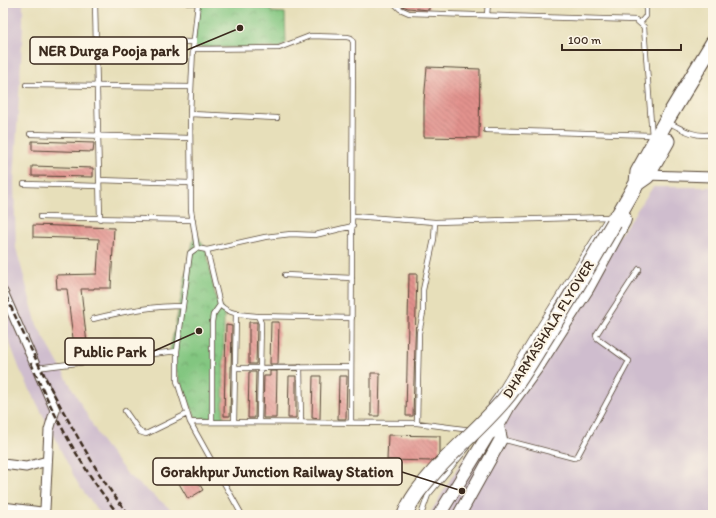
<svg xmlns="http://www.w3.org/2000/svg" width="716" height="518" font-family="Itim,sans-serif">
<defs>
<pattern id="park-crowns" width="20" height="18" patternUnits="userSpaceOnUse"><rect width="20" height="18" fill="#82c680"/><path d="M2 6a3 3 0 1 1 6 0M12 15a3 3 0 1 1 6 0" fill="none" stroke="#6ca168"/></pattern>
<pattern id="building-back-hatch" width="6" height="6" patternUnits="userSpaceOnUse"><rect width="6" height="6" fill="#e2928d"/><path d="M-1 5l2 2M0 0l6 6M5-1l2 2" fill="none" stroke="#b87773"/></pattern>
</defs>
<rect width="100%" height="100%" fill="#fcf5e5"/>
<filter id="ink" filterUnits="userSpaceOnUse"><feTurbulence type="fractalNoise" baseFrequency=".025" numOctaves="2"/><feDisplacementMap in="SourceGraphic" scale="8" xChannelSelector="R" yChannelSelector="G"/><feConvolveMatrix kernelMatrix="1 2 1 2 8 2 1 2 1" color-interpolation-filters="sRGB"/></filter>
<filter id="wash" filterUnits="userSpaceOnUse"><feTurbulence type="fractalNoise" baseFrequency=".012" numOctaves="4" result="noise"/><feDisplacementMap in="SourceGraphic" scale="16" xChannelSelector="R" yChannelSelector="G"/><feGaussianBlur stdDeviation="0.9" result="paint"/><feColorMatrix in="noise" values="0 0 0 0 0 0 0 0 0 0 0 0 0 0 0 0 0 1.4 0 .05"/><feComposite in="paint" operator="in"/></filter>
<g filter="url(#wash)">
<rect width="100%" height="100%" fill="#e7dfba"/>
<!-- railway -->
<path fill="#cfbdce" d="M3,3H23V26L14,182L16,248L37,325L102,442L128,475L178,515H101L78,484L20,370L3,325Z
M653,187H713V515H429L458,467L479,438Z"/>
<!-- park -->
<path fill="url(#park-crowns)" stroke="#5e784f" d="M198,3H270L271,12L285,13L286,43L279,48L193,47Z
M195,232L206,249L216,299L224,312L223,419L196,418L180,381L170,350Z"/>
<g id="blocks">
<!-- building -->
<path fill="url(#building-back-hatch)" d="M402,3H429V10L408,8L402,6Z
M427,67L480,69L479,138L424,137V101Z
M32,141L94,143L93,152L32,150Z
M32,166L93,168V177L32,176Z
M33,225L114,228L111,288H94V289H81L88,353L75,355L67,289H57L56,275L97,274L99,239L33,237Z
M409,274H417L413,416H406Z
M249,322H257V324L256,364H249Z
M271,322H279L278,364H270Z
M226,325L232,326L230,416H224Z
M270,371H277L276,418H263L264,376H270Z
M249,372H256L255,418H248Z
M371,373H380L379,416H371Z
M289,376H296V418H288Z
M313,376H321L320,419L312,418Z
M339,376H347L346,419H338Z
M388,435L440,436V453L432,461L387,460Z
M188,464L203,490L188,499L173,473Z"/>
</g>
</g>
<g filter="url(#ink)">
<use href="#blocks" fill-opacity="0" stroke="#554535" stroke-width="1"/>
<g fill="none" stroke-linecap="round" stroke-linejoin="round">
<defs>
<path id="service" d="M95,3L100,219
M188,3H198
M198,3L193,49L190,114L191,210L197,248L207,250L220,305C230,315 245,315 258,316L261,323L259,421
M394,3L400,9L409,13L636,20L644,27L652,137
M487,15L488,3
M640,23L646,16V3
M96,41L194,42
M193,49L279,48L310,36L347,37L351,38L353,42L351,422
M26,85L191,87
M190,114L277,118
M668,122C683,130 696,138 713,134
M486,130L652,135
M30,134L190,138
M99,180L190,183
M24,184L99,186
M353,216L435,222L608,217
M40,217L193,220
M207,250L265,237L291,234L315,235L353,226
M285,275L352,278
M258,316L352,318
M93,319C124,311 151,306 183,306
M177,351V381L190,422L242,515
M300,367L301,422
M36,368L177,351L190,253L197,248
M235,368L351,367
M491,404L499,393L539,327L608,217L614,212
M125,411L140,432L146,434L187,414
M190,422L417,423L471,430
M212,422V322L213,315L220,305
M234,422L236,313
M417,423L419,333L423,313V290L434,239L435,222
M501,439L574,458L577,457L629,361L597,338L596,335L639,269
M421,515L428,495L467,448"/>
<path id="minor" d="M645,175L713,177
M3,292L55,410L49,430L45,509L41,512L3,507
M3,464L26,467L47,461"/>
<path id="tertiary" d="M439,515L488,435L498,426L509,406L538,366L588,288L624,222L625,219L622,210
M459,515L501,439L498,426"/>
<path id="primary" d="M637,183L647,176L667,141
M614,223L637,183L638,172L666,121L713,43"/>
</defs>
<!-- service casing -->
<use href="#service" stroke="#554535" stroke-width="6"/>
<!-- minor casing -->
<use href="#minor" stroke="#554535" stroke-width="11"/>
<!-- tertiary casing -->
<use href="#tertiary" stroke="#554535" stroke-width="14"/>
<!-- primary casing -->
<use href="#primary" stroke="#554535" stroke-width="17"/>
<!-- service -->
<use href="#service" stroke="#fff" stroke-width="4.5"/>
<!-- minor -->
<use href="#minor" stroke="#fff" stroke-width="9"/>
<!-- tertiary -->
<use href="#tertiary" stroke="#fff" stroke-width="12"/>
<!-- primary -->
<use href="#primary" stroke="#fff" stroke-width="15"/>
<!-- rail -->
<path stroke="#3b2a1e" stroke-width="2.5" stroke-dasharray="6 3" stroke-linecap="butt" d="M3,289C25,339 49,387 76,434C92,462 108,491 130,515
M31,363C54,416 82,470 119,515"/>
<defs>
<path id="primary-bridge" d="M405,515C411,498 422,486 434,472C458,445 487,422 509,394C522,377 533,358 544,340C568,302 591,262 614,223"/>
</defs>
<!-- primary-bridge casing -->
<use href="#primary-bridge" stroke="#554535" stroke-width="17" stroke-linecap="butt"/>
<!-- primary-bridge -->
<use href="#primary-bridge" stroke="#fff" stroke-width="15"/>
</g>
</g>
<g text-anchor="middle" stroke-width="4" stroke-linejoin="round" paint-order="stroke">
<!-- street labels -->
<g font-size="14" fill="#3b2a1e" stroke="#fcf5e5">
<text transform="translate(548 329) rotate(-58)" y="5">DHARMASHALA FLYOVER</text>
</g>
</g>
<!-- callouts -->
<path fill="none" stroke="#3b2a1e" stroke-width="1.5" d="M240 28L187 50M199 331L154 351M462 491L402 472"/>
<g fill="#3b2a1e" stroke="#fcf5e5" stroke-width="1.5">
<circle cx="240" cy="28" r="4"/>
<circle cx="199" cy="331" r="4"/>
<circle cx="462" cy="491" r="4"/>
</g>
<g fill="#fcf5e5" stroke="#3b2a1e" stroke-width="1.5">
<rect x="30" y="37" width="157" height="27" rx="4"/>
<rect x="65" y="338" width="89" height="27" rx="4"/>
<rect x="153" y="458" width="249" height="27" rx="4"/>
</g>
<g font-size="15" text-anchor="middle" font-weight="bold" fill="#3b2a1e">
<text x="109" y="56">NER Durga Pooja park</text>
<text x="110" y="357">Public Park</text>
<text x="277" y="477">Gorakhpur Junction Railway Station</text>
</g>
<!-- margin -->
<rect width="716" height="518" fill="none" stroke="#fcf5e5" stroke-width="16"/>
<!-- scale -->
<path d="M562 44v6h119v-6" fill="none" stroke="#3b2a1e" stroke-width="2"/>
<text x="568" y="44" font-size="12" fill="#3b2a1e" stroke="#fcf5e5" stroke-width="3" paint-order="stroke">100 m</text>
</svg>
